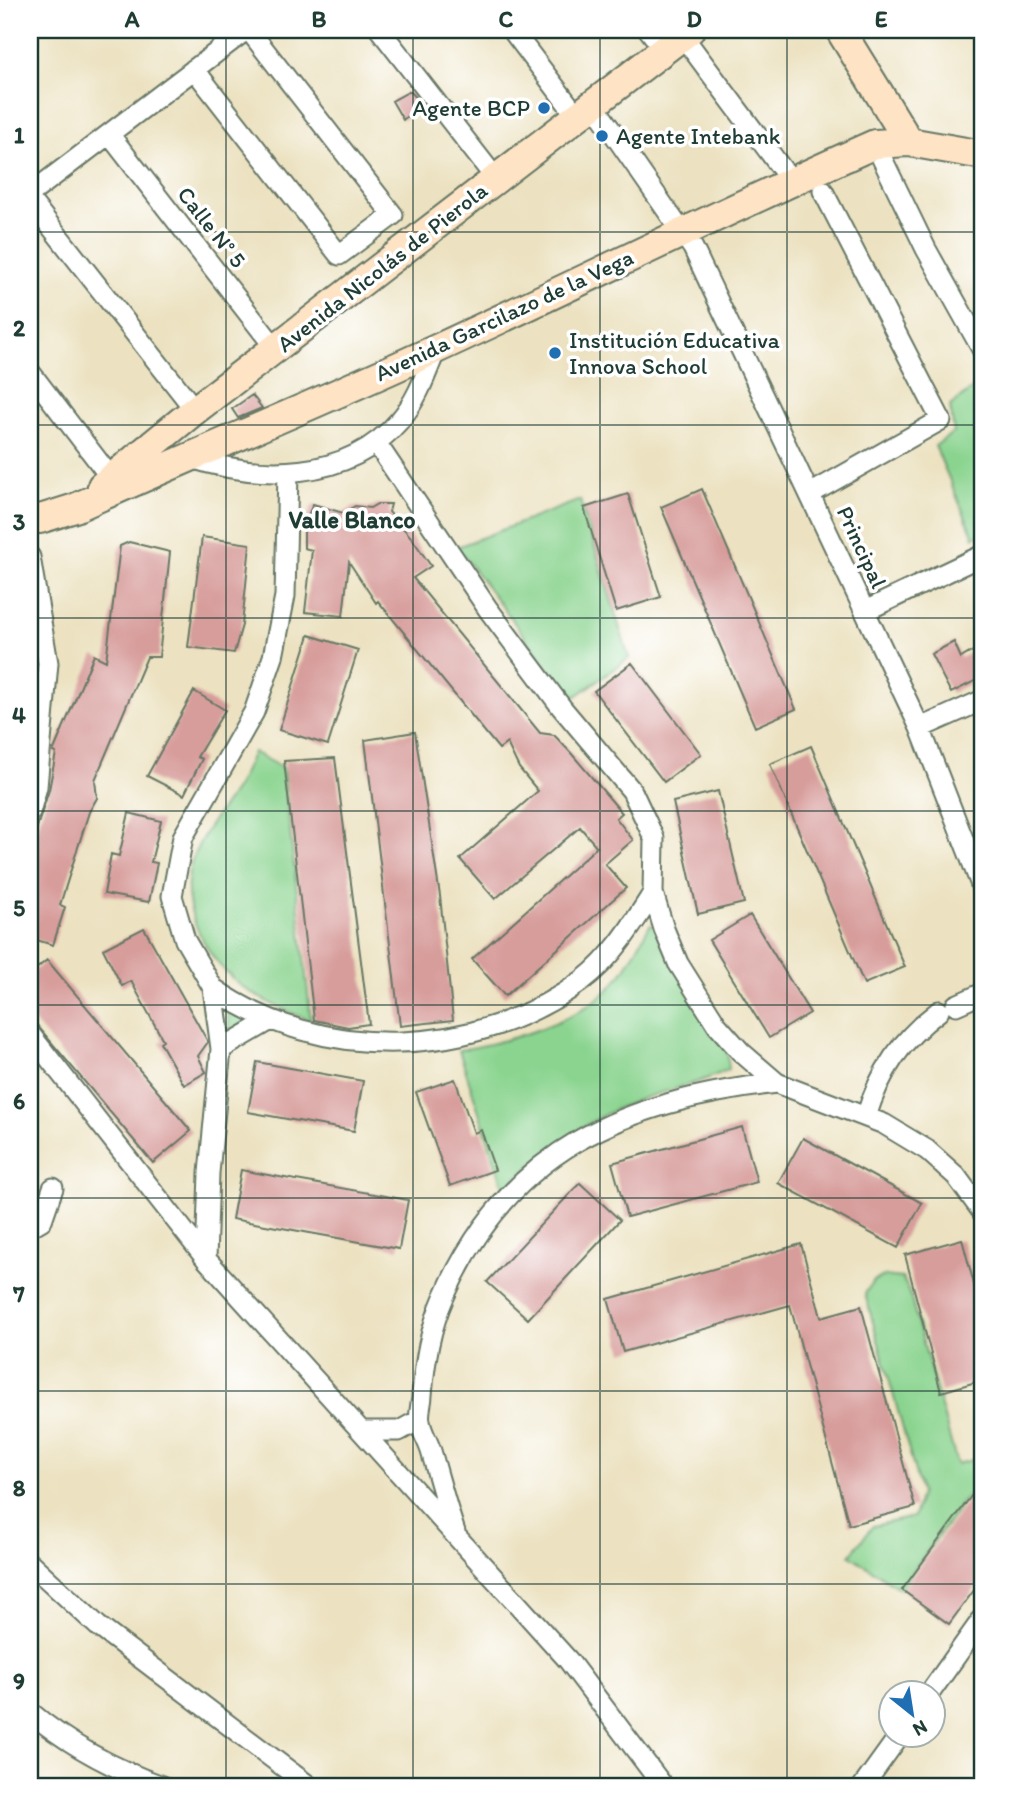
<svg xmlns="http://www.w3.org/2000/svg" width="1013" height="1816" font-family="Itim,sans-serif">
<rect width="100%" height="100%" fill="#fff"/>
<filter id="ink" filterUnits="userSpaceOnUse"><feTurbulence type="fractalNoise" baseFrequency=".0143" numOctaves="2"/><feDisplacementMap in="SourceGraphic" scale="14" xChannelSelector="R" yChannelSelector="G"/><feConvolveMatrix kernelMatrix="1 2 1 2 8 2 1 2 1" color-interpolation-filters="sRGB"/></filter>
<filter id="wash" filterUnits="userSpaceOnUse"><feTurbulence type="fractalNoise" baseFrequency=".00686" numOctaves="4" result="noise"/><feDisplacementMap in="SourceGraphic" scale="28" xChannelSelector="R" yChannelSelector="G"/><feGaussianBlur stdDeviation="1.57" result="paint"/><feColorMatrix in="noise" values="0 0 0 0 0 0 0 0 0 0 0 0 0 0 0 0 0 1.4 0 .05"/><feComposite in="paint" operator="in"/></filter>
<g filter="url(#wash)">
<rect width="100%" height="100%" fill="#ece2c1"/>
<!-- green -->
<path fill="#8bd490" stroke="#558862" stroke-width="2" d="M976,386L983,396V533L974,537L935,446L954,432L950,406Z
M580,500L629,658L572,699L457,547Z
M253,752L283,768L311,1021C287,1010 260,1001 239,984C203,954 175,901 194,855C205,828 222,810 237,786C243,776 248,763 253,752Z
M650,925H660L727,1050L729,1069C700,1084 669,1089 638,1100C585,1119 545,1153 504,1189L459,1050C507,1042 584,1021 616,981C630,965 639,943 650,925Z
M226,1008L247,1020L230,1032Z
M884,1276L902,1278L908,1288L957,1464L979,1458L983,1474L900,1589L850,1555L873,1526L914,1517L921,1493L865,1294L873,1281Z"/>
<g id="blocks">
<!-- building -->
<path fill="#d79d9b" d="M410,91L421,103L403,120L392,101Z
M252,395L262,408L238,418L232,409Z
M702,489L796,709L755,727L661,507Z
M628,494L661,597L616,611L584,508Z
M313,504L343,513L355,506L370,508L377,504H391L389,512L411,537L431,566L413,578L540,733L554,735L571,753L622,813L616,818L633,840L605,864L626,888L505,996L472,959L597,847L580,827L495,899L460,859L538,791L519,768L507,743L499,749L378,601L376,603L349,562L343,616L305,612L312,550L304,548V524Z
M202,537L250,544L242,625L234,653L188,647Z
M129,542L170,552L159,657H147L95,780L97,798L89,812L60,905L65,907L53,945L30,938V849L49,790L56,753L53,752L94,655L106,661L120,546Z
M309,635L358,650L328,745L279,730Z
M954,642L961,658L983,645V677L951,693L931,654Z
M632,663L701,754L664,782L594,691Z
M194,691L225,710L197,757L202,759L184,795L147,776Z
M415,732L440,896L453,1020L400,1026L365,740Z
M811,746L905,967L864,984L770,764Z
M335,758L369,1024L348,1027L314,1020L284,761Z
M718,791L744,903L698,914L673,802Z
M129,813L161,821L151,862L157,863L149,902L104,894L111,854L119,856Z
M750,915L810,1013L769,1038L709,940Z
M144,928L208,1042L198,1056L206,1072L184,1085L160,1042L163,1040L131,981L122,986L103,949Z
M47,960L191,1131L153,1163L30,1017V974Z
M257,1062L363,1081L354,1131L248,1112Z
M455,1079L474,1133L481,1130L495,1170L450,1186L416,1092Z
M742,1127L757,1182L627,1217L612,1163Z
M803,1138L922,1203L898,1248L778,1183Z
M241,1170L408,1200L399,1249L232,1219Z
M580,1183L620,1220L528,1319L487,1282Z
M962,1239L983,1318V1380L941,1392L905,1255Z
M801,1244L821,1317L861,1306L915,1507L849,1525L790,1305L623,1352L608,1299Z
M983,1480V1578L949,1624L902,1590Z"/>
</g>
</g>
<g filter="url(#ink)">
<use href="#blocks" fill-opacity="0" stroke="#677765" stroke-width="2"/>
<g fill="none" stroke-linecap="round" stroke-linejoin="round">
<defs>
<path id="street" d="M380,30L496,179
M512,30L577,116
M649,30L664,49
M682,35L791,181
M194,69L339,255L393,215L249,30
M593,104L693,248L920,728L983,890
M109,134L276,349
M875,144L926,249L983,351
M30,194L246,30
M30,200L195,410
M30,372L111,478
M377,444L488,609L562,708L632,791L654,838L653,893L664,929L678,963L717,1025L741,1052L777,1083L884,1124L927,1150L956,1176L983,1213
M188,457C258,480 347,482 399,421C417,401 426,374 436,349
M810,494L941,420L823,191
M30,557L48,663L37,787L30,812
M865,611L983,555
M920,728L983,700
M213,988C320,1064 478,1059 583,980C613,957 633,924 653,893
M956,1005L983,993
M30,1034L206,1259L568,1660L663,1786
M221,1049L269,1021
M866,1117C880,1071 901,1040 939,1011
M30,1227L42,1220L53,1188
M206,1259L209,1173L221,1049L213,988L185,940L172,896L183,837L254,712L273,657L285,596L288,473
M364,1431H399L419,1420
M455,1532C446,1505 439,1478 431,1451C428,1441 421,1431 420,1421C418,1413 422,1403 422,1395C425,1360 430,1329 444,1297C509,1148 625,1101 777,1083
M30,1563L98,1626L309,1786
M929,1694L983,1618
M30,1712C69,1745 114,1769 162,1786
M863,1786L899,1736"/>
<path id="secondary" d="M840,30L909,142
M102,486L195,410L690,30
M30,518L40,519L75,508C194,454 315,405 434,350C581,282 726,210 875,144L909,142L983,155"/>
</defs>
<!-- street casing -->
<use href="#street" stroke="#677765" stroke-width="23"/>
<!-- secondary casing -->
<use href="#secondary" stroke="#677765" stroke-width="32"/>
<!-- street -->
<use href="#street" stroke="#fff" stroke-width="19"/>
<!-- secondary -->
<use href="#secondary" stroke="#fee4c5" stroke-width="28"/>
</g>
</g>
<!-- grid -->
<path fill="none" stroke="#1f3d34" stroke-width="2" stroke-opacity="0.55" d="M226,30V1786M413,30V1786M600,30V1786M787,30V1786M30,232H983M30,425H983M30,618H983M30,811H983M30,1005H983M30,1198H983M30,1391H983M30,1584H983"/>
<!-- markers -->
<g fill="#1f6fb2" stroke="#fff" stroke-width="2.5">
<circle cx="544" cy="108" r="7"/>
<circle cx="602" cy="136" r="7"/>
<circle cx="555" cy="353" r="7"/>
</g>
<g text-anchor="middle" stroke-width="7" stroke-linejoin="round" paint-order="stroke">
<!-- poi labels -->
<g font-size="23" fill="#1f3d34" stroke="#fff" text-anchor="start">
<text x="530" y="116" text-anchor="end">Agente BCP</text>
<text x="616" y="144">Agente Intebank</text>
<text x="569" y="348">Institución Educativa<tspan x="569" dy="26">Innova School</tspan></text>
</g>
<!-- street labels -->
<g font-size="23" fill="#1f3d34" stroke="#fff">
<text transform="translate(212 227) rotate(52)" y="8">Calle N° 5</text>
<text transform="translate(382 267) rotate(-38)" y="8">Avenida Nicolás de Pierola</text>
<text transform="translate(504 315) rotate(-25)" y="8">Avenida Garcilazo de la Vega</text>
<text transform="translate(862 547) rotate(65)" y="8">Principal</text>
</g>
<!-- neighbourhood labels -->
<g font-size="24" font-weight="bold" fill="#1f3d34" stroke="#fff">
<text x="352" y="528">Valle Blanco</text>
</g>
</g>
<!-- margin -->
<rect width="1013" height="1816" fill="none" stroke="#fff" stroke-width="77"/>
<!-- north arrow -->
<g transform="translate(912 1714) rotate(150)"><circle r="33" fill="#ffffff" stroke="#a5b1ae" stroke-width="2"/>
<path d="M0-5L12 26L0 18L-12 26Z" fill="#1f6fb2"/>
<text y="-10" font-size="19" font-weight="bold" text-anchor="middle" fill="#1f3d34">N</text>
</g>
<rect x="38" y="38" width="936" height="1740" fill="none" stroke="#1f3d34" stroke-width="2.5"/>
<g font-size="23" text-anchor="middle" font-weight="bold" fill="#1f3d34">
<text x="132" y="27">A</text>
<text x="319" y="27">B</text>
<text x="506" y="27">C</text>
<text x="694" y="27">D</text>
<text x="881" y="27">E</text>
<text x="19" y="143">1</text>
<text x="19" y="336">2</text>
<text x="19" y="530">3</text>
<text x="19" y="723">4</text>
<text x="19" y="916">5</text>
<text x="19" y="1109">6</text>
<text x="19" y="1302">7</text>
<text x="19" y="1496">8</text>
<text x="19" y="1689">9</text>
</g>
</svg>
